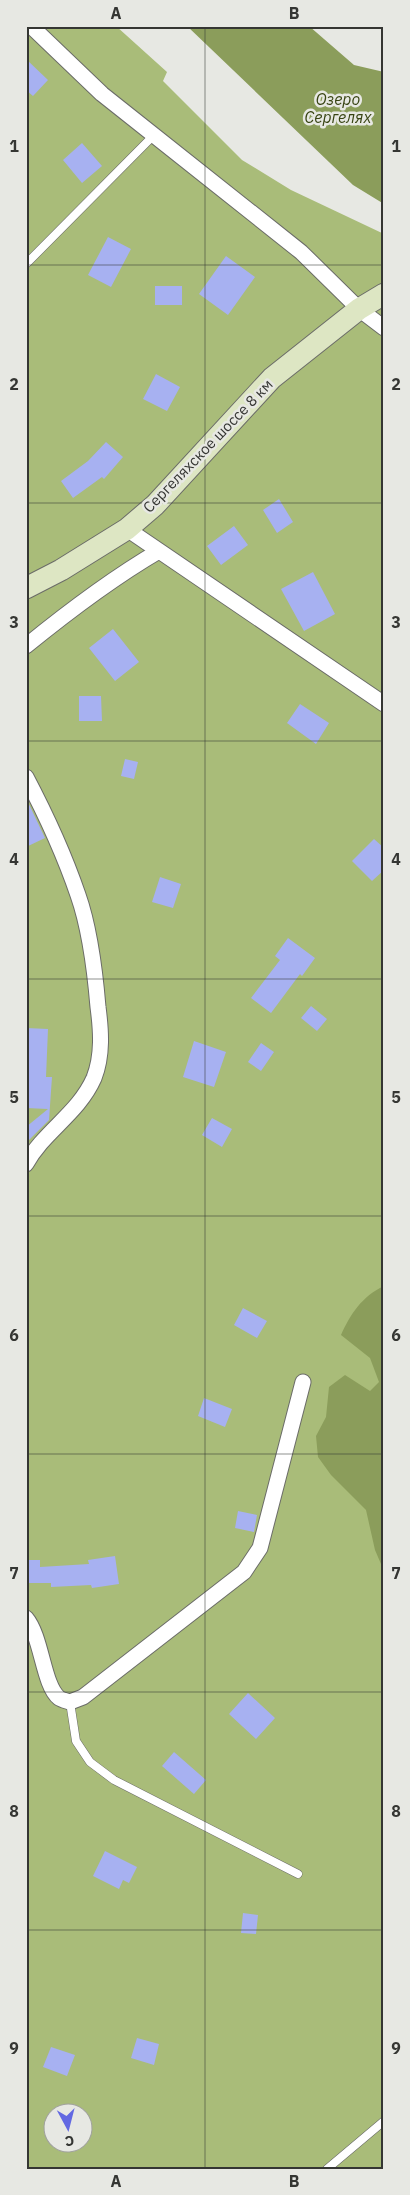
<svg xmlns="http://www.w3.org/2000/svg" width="410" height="2195" font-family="'IBM Plex Sans',sans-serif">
<rect width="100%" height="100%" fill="#e7e8e3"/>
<!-- forest -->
<path fill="#a9bc79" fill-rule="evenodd" d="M26,26H116L167,72L163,81L242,160L291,190L384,234V2169H26ZM52,2112H82V2142H52Z"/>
<!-- water -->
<path fill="#8b9d5b" d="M187,26H309L354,65L384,72V204L353,185Z
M384,1286V1571L375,1550L366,1510L331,1475L318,1457L316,1436L326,1417L329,1387L345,1375L370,1391L379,1382L370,1358L341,1335C350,1315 362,1296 384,1286Z"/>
<!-- building -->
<path fill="#a7b1f1" d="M26,59L48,80L33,96L26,90Z
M82,143L102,166L82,183L63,160Z
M108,237L131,249L111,287L88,275Z
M226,256L255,277L228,315L199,294Z
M155,286H182V305H155Z
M156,374L180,387L167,411L143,399Z
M106,442L123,457L104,479L102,477L73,498L61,481L88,461Z
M279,499L293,522L277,533L263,510Z
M234,526L248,545L221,565L207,546Z
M313,572L335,614L304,631L281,589Z
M113,629L139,662L115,681L89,648Z
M79,696H101L102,721H79Z
M300,704L329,723L316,744L287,723Z
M125,759L138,762L134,779L121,776Z
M26,798L45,838L26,847Z
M374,839L384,848V870L372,881L352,861Z
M160,877L181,884L173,908L152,902Z
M288,938L315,958L302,976L300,974L271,1013L251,998L280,960L275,956Z
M311,1006L327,1019L317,1031L301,1018Z
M26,1028L48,1029L46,1077H52L49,1120L26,1143V1127L48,1109L26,1108Z
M194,1041L226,1052L214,1087L183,1077Z
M261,1043L274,1052L261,1071L248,1062Z
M212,1118L232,1129L222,1147L202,1135Z
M243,1308L267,1321L257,1338L234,1325Z
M204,1398L232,1409L225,1427L198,1416Z
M238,1511L257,1515L254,1532L235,1528Z
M115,1556L119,1584L92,1588L91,1585L51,1587V1583H26V1560H40V1567L89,1564L88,1560Z
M248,1693L275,1718L256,1739L229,1714Z
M174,1752L206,1780L194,1794L162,1766Z
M105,1851L137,1867L129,1883L123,1880L119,1889L93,1876Z
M243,1913L258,1915L256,1934L241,1933Z
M137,2038L159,2044L154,2065L131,2058Z
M51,2047L75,2055L67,2076L43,2067Z"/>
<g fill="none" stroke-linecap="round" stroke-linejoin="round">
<defs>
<path id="lane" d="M26,264L154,135
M70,1702L76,1741L90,1762L114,1780L298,1874
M327,2169L384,2121"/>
<path id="street" d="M31,26L102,94L301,252L359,309L384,328
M127,529L384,704
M26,646C69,611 111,579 159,551
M26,777C46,815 64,854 78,895C90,929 95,971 98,1007C101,1030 103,1055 94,1078C78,1114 44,1131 26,1164
M26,1618C42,1637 43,1685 59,1698C62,1700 67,1701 70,1702L83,1697L244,1572L260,1548L303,1382"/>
<path id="secondary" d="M26,588L61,570L127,529L155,505L272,378L359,309L384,294"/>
</defs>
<!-- lane casing -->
<use href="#lane" stroke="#6b6c68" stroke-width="9"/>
<!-- street casing -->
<use href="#street" stroke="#6b6c68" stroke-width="17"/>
<!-- secondary casing -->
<use href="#secondary" stroke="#6b6c68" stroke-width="23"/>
<!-- lane -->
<use href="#lane" stroke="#fff" stroke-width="8"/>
<!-- street -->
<use href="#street" stroke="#fff" stroke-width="15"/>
<!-- secondary -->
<use href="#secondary" stroke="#dde6c3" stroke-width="21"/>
</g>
<!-- grid -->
<path fill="none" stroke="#353633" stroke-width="1" stroke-opacity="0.55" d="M205,26V2169M26,265H384M26,503H384M26,741H384M26,979H384M26,1216H384M26,1454H384M26,1692H384M26,1930H384"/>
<g text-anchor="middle" stroke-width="5" stroke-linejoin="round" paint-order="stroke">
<!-- street labels -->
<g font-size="15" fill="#353633" stroke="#e7e8e3">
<text transform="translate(208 446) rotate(-46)" y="5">Сергеляхское шоссе 8 км</text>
</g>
<!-- water labels -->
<g font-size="16" font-style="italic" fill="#384413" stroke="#e7e8e3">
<text x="338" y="105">Озеро<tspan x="338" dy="18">Сергелях</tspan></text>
</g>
</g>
<!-- border -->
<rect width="410" height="2195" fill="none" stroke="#e7e8e3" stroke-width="55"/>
<!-- north arrow -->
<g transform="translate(68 2128) rotate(173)"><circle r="24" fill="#e7e8e3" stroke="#a0a19d"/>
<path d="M0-4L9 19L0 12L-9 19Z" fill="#6369e2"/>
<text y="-8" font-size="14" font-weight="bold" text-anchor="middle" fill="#353633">С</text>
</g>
<rect x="28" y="28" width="354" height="2140" fill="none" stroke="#353633" stroke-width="2"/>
<g font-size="16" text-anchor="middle" font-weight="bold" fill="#353633">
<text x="116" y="19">A</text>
<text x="294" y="19">B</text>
<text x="14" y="152">1</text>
<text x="396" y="152">1</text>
<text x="14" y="390">2</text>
<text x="396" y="390">2</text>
<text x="14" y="628">3</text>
<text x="396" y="628">3</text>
<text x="14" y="865">4</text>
<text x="396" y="865">4</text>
<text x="14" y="1103">5</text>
<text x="396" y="1103">5</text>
<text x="14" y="1341">6</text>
<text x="396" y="1341">6</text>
<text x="14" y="1579">7</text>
<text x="396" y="1579">7</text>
<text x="14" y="1817">8</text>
<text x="396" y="1817">8</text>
<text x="14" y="2054">9</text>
<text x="396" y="2054">9</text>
<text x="116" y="2187">A</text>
<text x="294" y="2187">B</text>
</g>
</svg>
